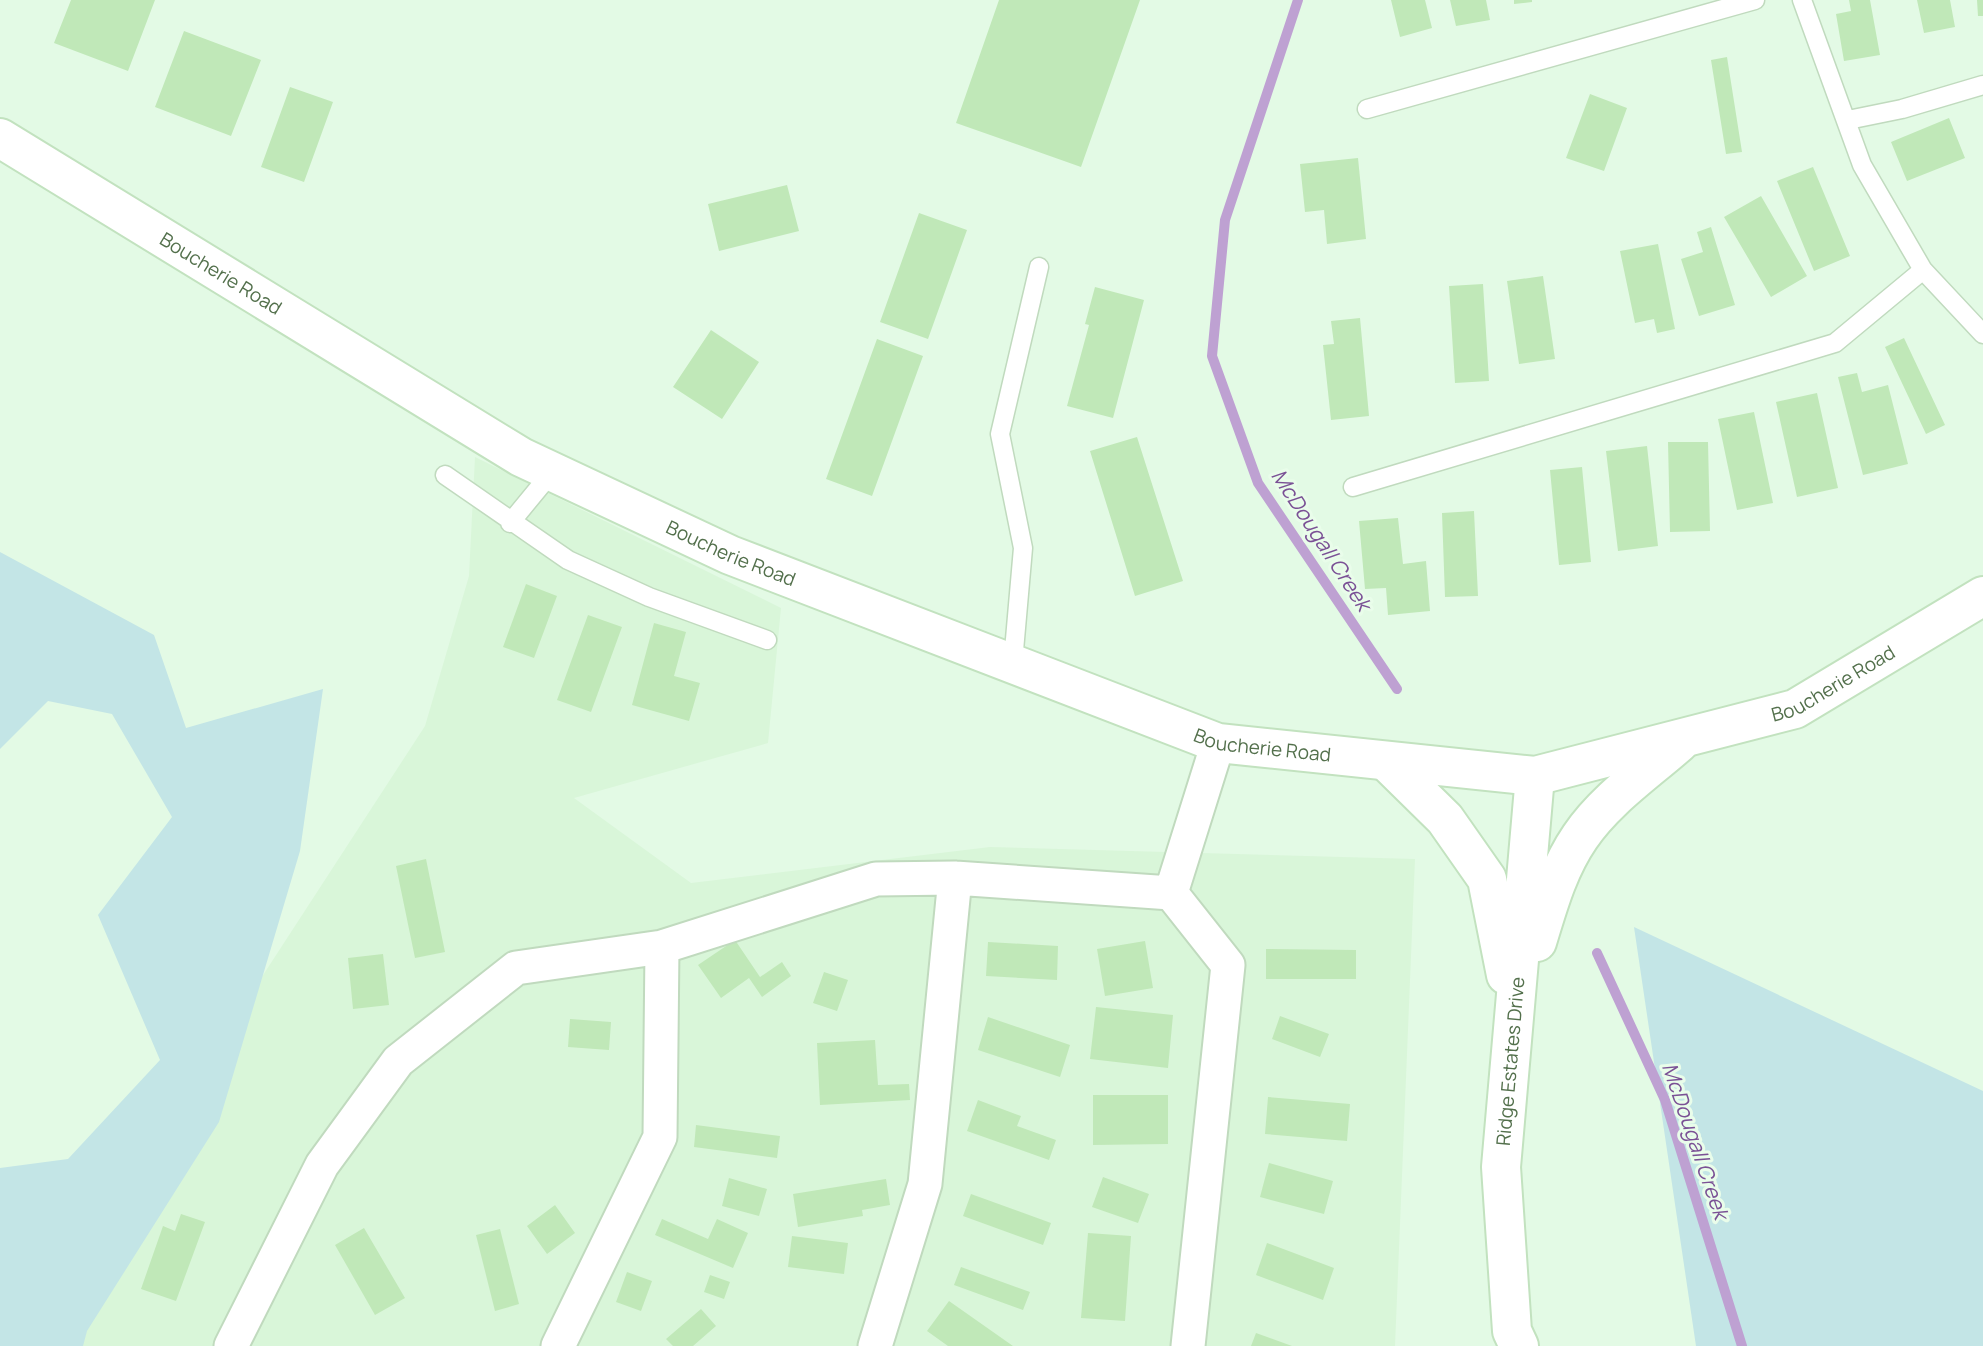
<svg xmlns="http://www.w3.org/2000/svg" width="1983" height="1346" font-family="Manrope,sans-serif">
<rect width="100%" height="100%" fill="#e3fae5"/>
<!-- residential -->
<path fill="#d9f6d9" d="M475,457L781,608L768,743L574,798L691,883L990,847L1415,859L1395,1346H11L102,1223L425,726L469,576Z"/>
<!-- green -->
<path fill="#c3e5e6" d="M0,552L154,635L186,728L323,689L300,851L219,1122L87,1331L83,1346H0V1168L68,1159L160,1060L98,915L172,817L112,714L48,701L0,749Z
M1634,927L1983,1091V1346H1696Z"/>
<g fill="none" stroke-linecap="round" stroke-linejoin="round">
<!-- stream -->
<path stroke="#bea1d2" stroke-width="10" d="M1298,0L1225,220L1212,356L1258,483L1397,689
M1597,953L1665,1100L1742,1346"/>
</g>
<!-- building -->
<path fill="#c0e8b8" d="M71,0H155L128,71L54,43Z
M999,0H1140L1081,167L956,123Z
M1391,0H1425L1432,28L1400,37Z
M1450,0H1486L1490,20L1456,26Z
M1514,0H1532V2L1514,4Z
M1849,0H1870L1880,55L1844,61L1836,14L1851,11Z
M1917,0H1950L1955,27L1924,33Z
M1977,0H1983V16H1978Z
M184,31L261,60L231,136L155,107Z
M1727,57L1742,152L1726,154L1711,60Z
M290,87L333,102L304,182L261,167Z
M1590,94L1627,108L1604,171L1566,158Z
M1949,118L1965,158L1907,181L1891,142Z
M1358,158L1366,239L1327,244L1324,210L1305,212L1300,164Z
M1813,167L1850,256L1814,271L1777,181Z
M787,185L799,231L719,251L708,204Z
M1761,196L1807,276L1771,297L1724,217Z
M919,213L967,230L928,339L880,322Z
M1711,227L1735,305L1699,316L1681,259L1703,252L1697,232Z
M1658,244L1675,329L1657,333L1654,319L1635,323L1620,251Z
M1543,276L1555,359L1519,364L1507,281Z
M1483,284L1489,381L1455,383L1449,286Z
M1095,287L1144,300L1113,418L1067,406L1089,325L1085,324Z
M1360,318L1369,416L1331,420L1323,345L1334,344L1331,321Z
M711,330L759,362L722,419L673,387Z
M1904,338L1945,425L1926,434L1885,347Z
M877,339L923,356L872,496L826,479Z
M1857,373L1862,392L1888,385L1908,464L1863,475L1838,377Z
M1817,393L1838,488L1797,497L1776,402Z
M1754,412L1773,503L1737,510L1718,419Z
M1137,437L1183,581L1135,596L1090,451Z
M1668,442H1708L1710,531L1670,532Z
M1647,446L1658,546L1618,551L1606,451Z
M1582,467L1591,562L1559,565L1550,470Z
M1474,511L1478,596L1445,597L1442,513Z
M1398,518L1403,564L1426,561L1430,611L1388,615L1386,588L1365,589L1359,521Z
M526,584L557,596L534,658L503,647Z
M588,615L622,627L591,712L557,700Z
M654,623L686,632L674,676L700,683L689,721L632,705Z
M426,859L445,952L415,958L396,866Z
M735,940L760,977L782,962L791,976L762,997L749,978L721,998L698,965Z
M1145,941L1153,988L1105,996L1097,949Z
M988,942L1058,946L1057,980L986,976Z
M1266,949L1356,950V979H1266Z
M383,954L389,1005L353,1009L348,958Z
M824,972L848,980L837,1011L813,1003Z
M1096,1007L1173,1015L1168,1068L1090,1059Z
M1280,1016L1329,1034L1320,1057L1272,1039Z
M988,1017L1070,1045L1060,1077L978,1050Z
M570,1019L611,1022L609,1050L568,1047Z
M875,1040L878,1085L909,1084L910,1100L820,1105L817,1043Z
M1093,1095H1168V1144L1093,1145Z
M1268,1097L1350,1104L1347,1141L1265,1134Z
M978,1100L1021,1116L1017,1126L1056,1140L1049,1160L967,1131Z
M696,1125L780,1136L777,1158L694,1147Z
M1269,1163L1333,1181L1324,1214L1260,1197Z
M1103,1177L1149,1194L1138,1223L1092,1207Z
M729,1178L767,1189L759,1216L722,1206Z
M886,1179L890,1205L862,1210L863,1216L798,1227L793,1194Z
M971,1194L1051,1223L1043,1245L963,1216Z
M555,1205L575,1233L547,1254L527,1226Z
M181,1214L205,1222L176,1301L141,1289L163,1226L175,1231Z
M662,1219L708,1239L717,1219L748,1233L733,1268L655,1235Z
M364,1228L405,1298L375,1315L335,1245Z
M500,1229L519,1304L495,1311L476,1235Z
M1088,1233L1131,1236L1125,1321L1081,1318Z
M792,1236L848,1243L844,1274L788,1267Z
M1267,1243L1334,1268L1323,1300L1256,1275Z
M961,1267L1030,1292L1023,1310L954,1285Z
M627,1272L652,1281L641,1311L616,1302Z
M710,1275L730,1282L724,1299L704,1292Z
M949,1301L1013,1346H948L927,1331Z
M701,1309L716,1326L693,1346H673L666,1339Z
M1256,1333L1292,1346H1251Z"/>
<g fill="none" stroke-linecap="round" stroke-linejoin="round">
<defs>
<path id="lane" d="M1802,0L1862,165L1923,270L1983,334
M1367,109L1755,0
M1848,120L1902,109L1983,85
M445,475L568,560L649,597L767,640
M1353,487L1835,343L1923,270
M510,523L552,472
M1013,662L1023,548L1000,434L1039,267"/>
<path id="street" d="M1171,893L1218,743
M231,1346L322,1165L398,1061L516,968L662,947L876,879L955,878L1171,893L1228,965L1188,1346
M558,1346L660,1137L662,947
M875,1346L925,1184L955,878"/>
<g id="secondary">
<path id="s1" d="M0,138L521,457L730,555L1218,743L1535,776L1795,709L1983,596"/>
<path d="M1386,761L1445,819L1487,879L1506,975"/>
<path d="M1537,942C1548,906 1558,869 1580,837C1605,800 1646,772 1679,743"/>
<path id="s2" d="M1519,1346L1512,1331L1501,1167L1535,776"/>
</g>
</defs>
<!-- lane casing -->
<use href="#lane" stroke="#c0dabe" stroke-width="21"/>
<!-- street casing -->
<use href="#street" stroke="#c0dabe" stroke-width="37"/>
<!-- secondary casing -->
<use href="#secondary" stroke="#c2e2bf" stroke-width="42"/>
<!-- lane -->
<use href="#lane" stroke="#fff" stroke-width="18"/>
<!-- street -->
<use href="#street" stroke="#fff" stroke-width="33"/>
<!-- secondary -->
<use href="#secondary" stroke="#fff" stroke-width="38"/>
</g>
<g text-anchor="middle" stroke-width="6" stroke-linejoin="round" paint-order="stroke">
<!-- street labels -->
<g font-size="19" fill="#53704c" stroke="#e9fdea">
<text dy="7" stroke="none"><textPath href="#s1" startOffset="259">Boucherie Road</textPath></text>
<text dy="7" stroke="none"><textPath href="#s1" startOffset="842">Boucherie Road</textPath></text>
<text dy="7" stroke="none"><textPath href="#s1" startOffset="1997">Boucherie Road</textPath></text>
<text dy="7" stroke="none"><textPath href="#s1" startOffset="1409">Boucherie Road</textPath></text>
<text dy="7" stroke="none"><textPath href="#s2" startOffset="287">Ridge Estates Drive</textPath></text>
</g>
<!-- water labels -->
<g font-size="21" font-style="italic" fill="#7a5195" stroke="#e9fdea">
<text transform="translate(1321 540) rotate(57)" y="7">McDougall Creek</text>
<text transform="translate(1695 1141) rotate(71)" y="7">McDougall Creek</text>
</g>
</g>
</svg>
